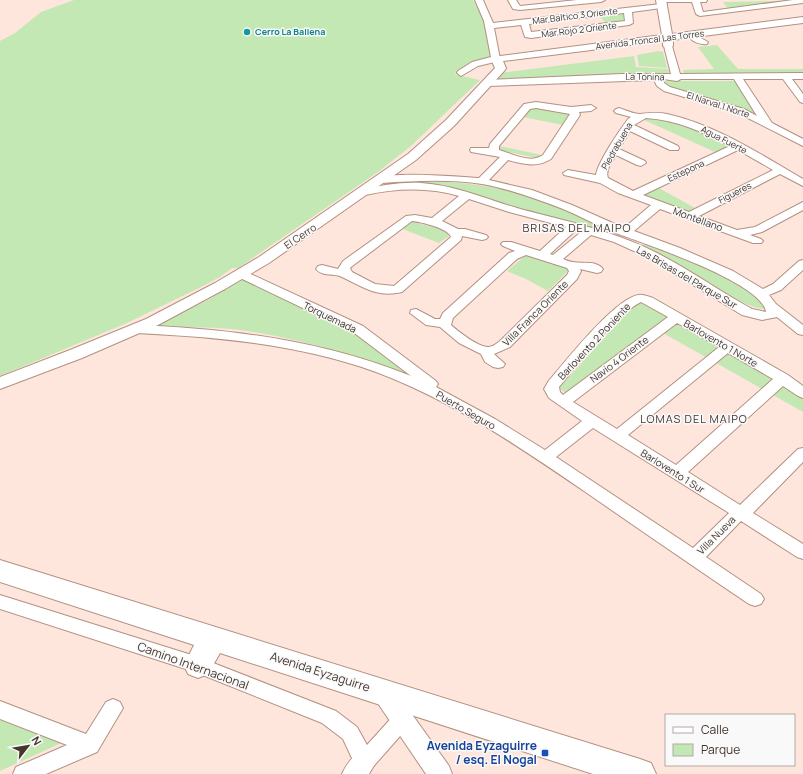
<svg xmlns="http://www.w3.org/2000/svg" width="803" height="774" font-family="Manrope,sans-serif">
<rect width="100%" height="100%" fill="#fee6dc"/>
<!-- green -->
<path fill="#c3e8b3" d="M74,0H473L483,17L491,55L492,57L483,59L454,74L480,80L411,146L378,172L238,268H232L220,277L199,288L127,323L0,376V41L15,33L41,12Z
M785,1L787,2L728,9L723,2Z
M625,12L624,22L607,24L598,15Z
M717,45L738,69H803V74L685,76L683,70L714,69L698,47Z
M659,51L663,52L667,68L639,66L637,55Z
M634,56L636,67L668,69L670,75H601L494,80L500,73Z
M664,81H736L761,118L741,109L671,87L664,84Z
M535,107L571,114L563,125L523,117L530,108Z
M649,117C678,121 703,132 730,145L715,152L642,119Z
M500,146L542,155L537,158L503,151L499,149Z
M395,180C435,181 475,182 514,192C547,201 580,216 611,231L609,233L605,234L442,186L395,183Z
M657,187L695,208L687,212L642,195Z
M409,222H413L445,230L449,236L439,243L400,228Z
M645,242C681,256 719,268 749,291C755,296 761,300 765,306L763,309C747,307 732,296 718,289C693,274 669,258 643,246Z
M529,255L571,268L548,291L526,279L507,271L525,256Z
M242,279L355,333L426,380C363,358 299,337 232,329C206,327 179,327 153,326L208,300Z
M640,302L668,317L567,394L559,388L634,305Z
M676,324L784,384L803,399V412L663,333Z
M0,715L68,740L0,771Z"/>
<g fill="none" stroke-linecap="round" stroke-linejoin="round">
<defs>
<path id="minor" d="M475,0H483L493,23L661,4L665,6L661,8L632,12L633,23L629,25L531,38L525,37L521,25L494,28L500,59L499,61L478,66L461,76L457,73L458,71L472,62L491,57L484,21ZM624,13L625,21L531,32L529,24Z
M508,0H516L520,6L577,0H605L601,2L520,10L513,9Z
M657,0H707L706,2H700L703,12L793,0H803V3L700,16L696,14L692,2H661Z
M698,31L702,34L699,37L708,42L707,44C702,45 693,42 690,38L691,34Z
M668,43L672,46L680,74L803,73V79H792L803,94V103L800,102L783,79H743L772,123L803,139V146L738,113L664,91L657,86L654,80L487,86L482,83L487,80L622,74H671L664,46ZM663,79L677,81L681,79H734L757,116L744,109L670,87L664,83Z
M536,102L571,107L591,105L596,108L591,111L579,112L580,115L551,159C537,168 523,164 508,160L489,180L532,190L572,205L624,228L651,205L618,193L600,183L564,175L563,173L568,170L596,175C598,162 619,131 628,119L631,117L616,113L614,111L616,109L619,108C625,110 634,114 640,114C649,113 658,112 667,114C716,125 760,154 803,179V186L780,174L699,216L737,230L755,227L803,202V210L762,232L750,235L761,239L763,241L761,243H753L660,209L634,231L680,248L733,271L763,289L773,284L799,261L803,260V270L781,290L769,295L776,304L803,325V335L798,334L777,317L762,320L742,315L647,257L614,242L591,235L563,259C566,260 570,262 573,262C582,264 596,260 603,269L601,272L597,273L580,269L581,271L577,279L510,347L494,354L505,364L503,367L498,368L493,367L485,362L481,354L459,343L440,327L426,325L410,313L411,310L416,309L435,319H440L443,313L509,253L515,251L503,246L501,244L503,242H511L540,251L566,227L509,212L469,199L442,221L458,229H465L486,235L488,237L486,239L482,240L462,236L461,240L402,292C377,298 363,287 342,277C335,273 322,277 316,269L318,266L322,265L338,269L343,261L406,216L415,215L432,218L459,196C428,187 397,188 365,195L360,192L361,190C381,185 401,182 421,183C455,185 485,199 517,208C564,221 612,230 655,252C689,269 719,291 752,309L766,312C762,282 642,243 613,232C596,225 580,216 563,209C537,199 510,189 482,184C450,179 415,181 382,183L377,180C385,170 463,177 479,178L500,157L471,152L470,150L471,148H489L490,144L524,104ZM536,108L570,114L543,155C530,164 513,154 499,150V146L530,109ZM646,118C677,120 703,132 730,146L633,191L608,178C605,170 612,162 616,155L637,165L641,166L646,163L645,161L619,149L630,131L670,150H678L679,148L678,146L634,125ZM738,150L773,170L689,212L643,195ZM412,221C421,222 448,228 451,237L394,286L375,284L352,272L350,268L351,267ZM576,230L581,232L553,255L550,254ZM526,255L567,268L569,271L567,275L500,341C497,343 493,347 488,347C478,347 459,332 451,325L453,318L517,259Z
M242,270L363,326L436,381L438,384L436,387L495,419L545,450L582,421L549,398L544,389L548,382C564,363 616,297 639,295C643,294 649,297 653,298L788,375L803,386V398L798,396L783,386L688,472L740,505L798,449L803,448V462L753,513L803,544V559L797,557L741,521L706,557L761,594L764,599L761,604L755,606L749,604C694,567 639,529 584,491C518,446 451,400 376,372C299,344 217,337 136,333L131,332L129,329L131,326L136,325C232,329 321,340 411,376L353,332L238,277L236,274L238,271ZM641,302L668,317L563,395L560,392L559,387C578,364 615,315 641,302ZM677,323L719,347L617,429L573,402ZM728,353L773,379L676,465L628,435ZM593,428L729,513L693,548L556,457Z
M0,595L198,657L336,711L357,727L367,745L395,714L402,711L409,714L412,720L409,726L371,769L364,772L357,769L343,739L322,723L195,672L0,609Z
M113,699L120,702L123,708L97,752L46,774H13L16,767L67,745L0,719V701L86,734L106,702Z"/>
<path id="tertiary" d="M656,0H666L672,34L803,17V23L673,40V46L668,49L663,46V41L503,61L506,68L505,70L454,126L416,160L269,263L225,289L158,325L82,358L0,389V377L70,350L146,319L215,283L259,257L408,154L446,120L495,68L491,59L492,57L662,35Z
M383,682L391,685L449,766L452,774H426L375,699L372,692L375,685Z
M364,750L373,754L376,762L369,774H342C347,763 353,755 364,750Z"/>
<path id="primary" d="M0,560L640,759L651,763L656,774H593L220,653L208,674L198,678L188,674L184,665L194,645L0,582Z"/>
</defs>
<!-- minor casing -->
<use href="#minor" stroke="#b49080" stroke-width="2"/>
<!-- tertiary casing -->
<use href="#tertiary" stroke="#b49080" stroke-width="2"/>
<!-- primary casing -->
<use href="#primary" stroke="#b49080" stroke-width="2"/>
<!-- minor -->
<use href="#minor" fill="#fff" fill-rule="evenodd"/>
<!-- tertiary -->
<use href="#tertiary" fill="#fff" fill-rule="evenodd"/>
<!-- primary -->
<use href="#primary" fill="#fff" fill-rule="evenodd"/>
</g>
<!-- markers -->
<circle fill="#0f9aa8" stroke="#f9f9f9" stroke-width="1.5" cx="247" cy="32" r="4"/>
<rect fill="#1a4fb4" stroke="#f9f9f9" stroke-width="1.5" x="541" y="749" width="8" height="8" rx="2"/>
<g text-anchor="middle" stroke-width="3" stroke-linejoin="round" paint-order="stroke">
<!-- far-street labels -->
<g font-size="9" fill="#43342d" stroke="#f9f9f9">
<text transform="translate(575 16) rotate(-7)" y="3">Mar Baltico 3 Oriente</text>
<text transform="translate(579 30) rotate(-7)" y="3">Mar Rojo 2 Oriente</text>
<text transform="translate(650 40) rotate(-7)" y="3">Avenida Troncal Las Torres</text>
<text transform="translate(645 77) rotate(1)" y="3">La Tonina</text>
<text transform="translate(718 105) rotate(18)" y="3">El Narval 1 Norte</text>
<text transform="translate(724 140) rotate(27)" y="3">Agua Fuerte</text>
<text transform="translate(617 146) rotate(-60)" y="3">Piedrabuena</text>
<text transform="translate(686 171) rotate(-25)" y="3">Estepona</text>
<text transform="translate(735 193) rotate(-27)" y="3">Figueres</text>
</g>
<!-- far-culture labels -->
<g font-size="9" font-weight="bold" fill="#0d838f" stroke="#f9f9f9" text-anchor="start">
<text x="255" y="35">Cerro La Ballena</text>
</g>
<!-- street labels -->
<g font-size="10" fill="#43342d" stroke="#f9f9f9">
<text transform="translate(698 219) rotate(20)" y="4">Montellano</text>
<text transform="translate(300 236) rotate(-34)" y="4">El Cerro</text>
<text transform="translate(687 277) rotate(30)" y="4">Las Brisas del Parque Sur</text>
<text transform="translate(535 313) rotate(-45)" y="4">Villa Franca Oriente</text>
<text transform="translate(330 317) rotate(26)" y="4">Torquemada</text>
<text transform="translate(594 341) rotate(-47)" y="4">Barlovento 2 Poniente</text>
<text transform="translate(721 343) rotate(30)" y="4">Barlovento 1 Norte</text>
<text transform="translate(619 359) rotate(-37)" y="4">Navio 4 Oriente</text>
<text transform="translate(466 410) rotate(30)" y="4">Puerto Seguro</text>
<text transform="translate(673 471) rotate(32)" y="4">Barlovento 1 Sur</text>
<text transform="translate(716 535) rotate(-45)" y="4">Villa Nueva</text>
</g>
<!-- neighbourhood labels -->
<g font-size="11" letter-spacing="1" fill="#43342d" stroke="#f9f9f9">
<text x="577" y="232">BRISAS DEL MAIPO</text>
<text x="694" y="423">LOMAS DEL MAIPO</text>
</g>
<!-- near-street labels -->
<g font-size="12" fill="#43342d" stroke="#f9f9f9">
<text transform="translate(193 666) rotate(20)" y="4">Camino Internacional</text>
<text transform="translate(320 672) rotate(18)" y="4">Avenida Eyzaguirre</text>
</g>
<!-- near-transit labels -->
<g font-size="12" font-weight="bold" fill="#164399" stroke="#f9f9f9" text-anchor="end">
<text x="537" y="750">Avenida Eyzaguirre<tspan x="537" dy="14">/ esq. El Nogal</tspan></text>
</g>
</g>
<!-- legend -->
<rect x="665" y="714" width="130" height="52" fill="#f9f9f9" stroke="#b0aaa7"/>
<rect x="673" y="727" width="20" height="6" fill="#ffffff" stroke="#b0aaa7"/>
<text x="701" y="734" font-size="12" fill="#43342d">Calle</text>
<rect x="673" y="744" width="20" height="12" fill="#c3e8b3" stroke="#b0aaa7"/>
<text x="701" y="754" font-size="12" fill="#43342d">Parque</text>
<!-- north arrow -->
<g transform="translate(28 746) rotate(59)" stroke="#f9f9f9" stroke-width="3" paint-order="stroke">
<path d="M0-3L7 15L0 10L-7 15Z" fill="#43342d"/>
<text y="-6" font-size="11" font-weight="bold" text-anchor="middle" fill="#43342d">N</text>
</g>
</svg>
